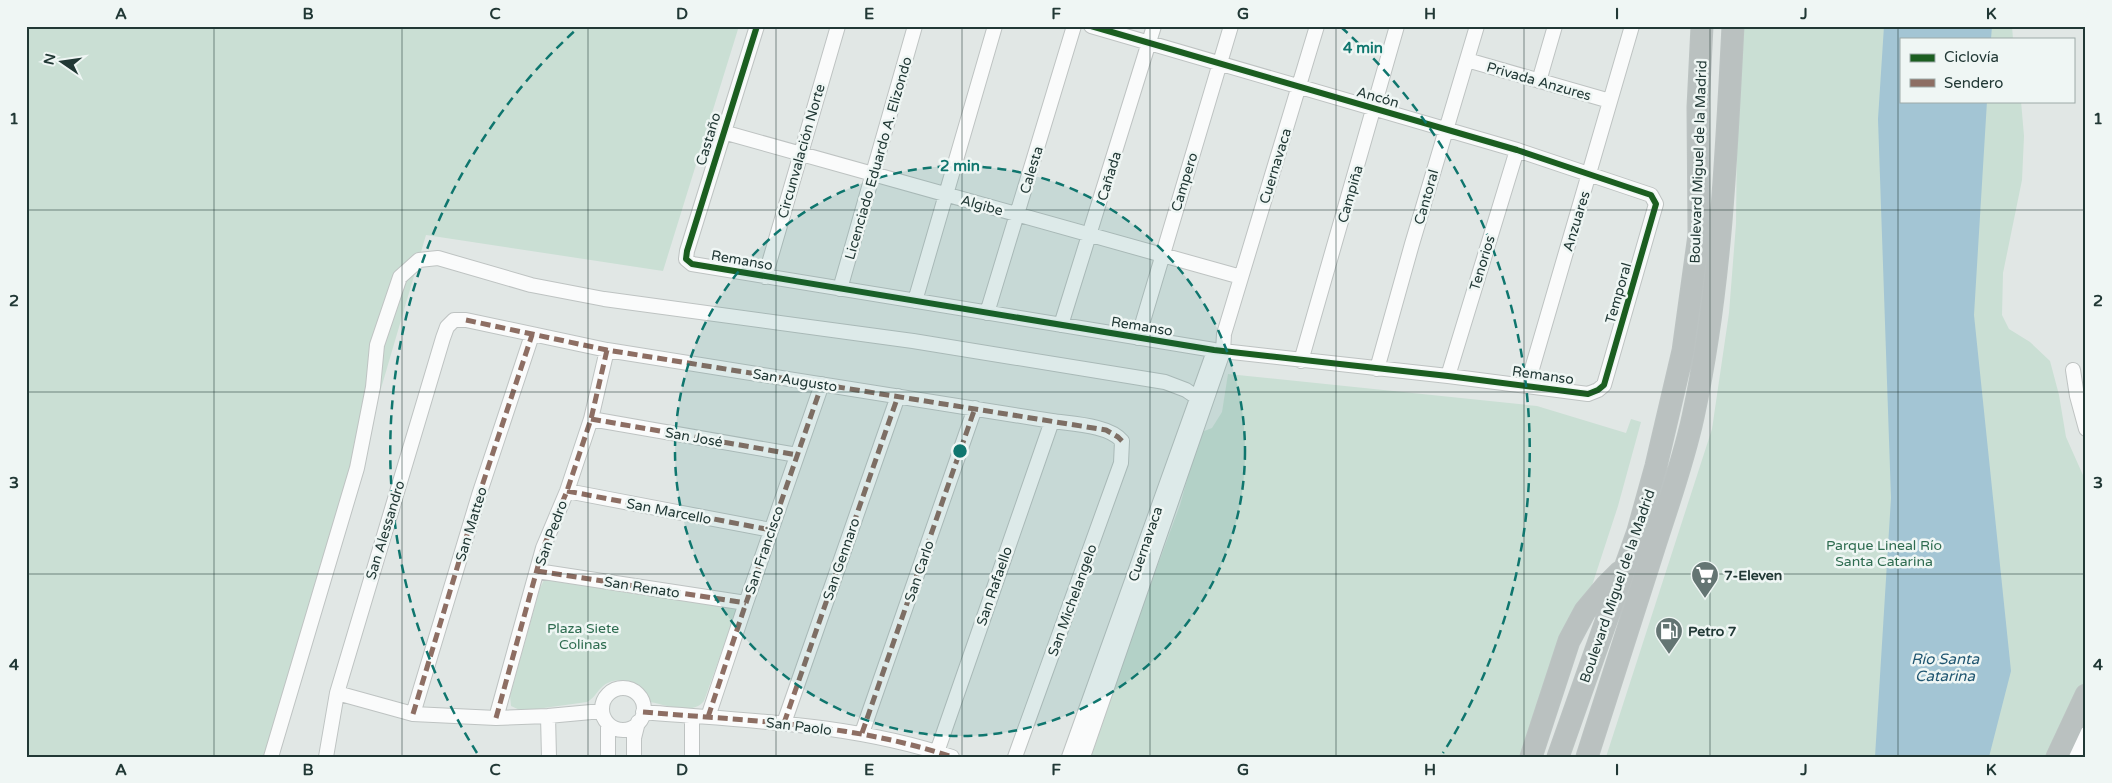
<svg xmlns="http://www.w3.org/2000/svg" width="2112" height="783" font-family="'Varela Round',sans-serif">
<rect width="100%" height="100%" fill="#e1e7e5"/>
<!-- green -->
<path fill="#cadfd4" d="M26,26H739L663,271L426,235L273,757H26Z
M1743,26H2012L2013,39H1901V101H2021L2024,136L2022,180L2003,273L2002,315L2009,329L2030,342L2050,361L2059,395L2066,437L2086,482V706L2059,757H1606L1712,429L1729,313L1736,224L1737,135Z
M1228,374L1537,406L1626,433L1631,419L1641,422L1618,506L1584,610L1520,757H1091L1143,605L1180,505L1192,462L1194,435L1212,428L1222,412Z
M550,577L737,609L704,701C692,716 667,705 650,702C645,698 643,691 638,686C627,678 610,678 601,688C596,693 594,698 587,702L522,711L511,706L510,696L540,588L544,580Z"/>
<!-- water -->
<path fill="#a3c5d4" d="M1884,26H1992L1991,39H1901V101H1987L1974,315L2011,671L1989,757H1875L1891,498L1878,119Z"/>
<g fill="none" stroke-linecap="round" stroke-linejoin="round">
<defs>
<path id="minor" d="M757,26L687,251L686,259L692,264L1214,350L1448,376L1588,394L1598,390L1604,385L1656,204L1651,195L1517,150L1091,26
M1467,60L1610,101
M1539,81L1555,26
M723,132L1241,277
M765,277L838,26
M840,289L915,26
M915,301L995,26
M987,313L1074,26
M1061,325L1154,26
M1138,338L1231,26
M1301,361L1397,26
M1377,369L1412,244L1477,26
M2073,370L2077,396L2086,429
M1448,376L1517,150
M1527,386L1632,26
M591,419L797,455
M567,491L771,530
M537,571L746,603
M602 709a21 21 0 1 1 42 0a21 21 0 1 1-42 0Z
M337,693L413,714L496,718L548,716L602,711
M643,712C747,721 852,723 952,757
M413,714L479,495L532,335
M548,716L549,757
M708,717L746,603L822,384
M496,718L543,548L567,491L591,419L607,350
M784,723L898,396
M862,733L975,408
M937,752L1052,421
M271,757L357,468L373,387L377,345L400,277L419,260L438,258L531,285L604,299L913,341L1165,382L1186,390L1205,403
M326,757L337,693L443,338L447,327L454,320H466L607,350L1052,421C1072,424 1109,425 1122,441L1121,463L1015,757
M608,757V724
M634,757V738L638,722
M692,757V716
M1069,757L1213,354
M1083,757L1223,352L1224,334L1317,26
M2074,757L2086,734"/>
<path id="highway" d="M1531,757L1569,641L1585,611L1606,586L1620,572
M1558,757L1638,531L1656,466L1683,351L1699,235L1698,107L1702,26
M1587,757C1609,688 1631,620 1653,551C1667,507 1683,463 1693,417C1721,288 1726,158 1733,26
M2057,757L2086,695"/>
</defs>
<!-- minor casing -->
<use href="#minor" stroke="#bec3c2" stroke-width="16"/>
<!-- highway casing -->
<use href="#highway" stroke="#bcc3c2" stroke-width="23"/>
<!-- minor -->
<use href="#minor" stroke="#fafbfb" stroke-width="14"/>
<!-- highway -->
<use href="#highway" stroke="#bac1c0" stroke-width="21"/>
<!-- quiet -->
<path stroke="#8d6e63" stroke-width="5" stroke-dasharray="10 5" stroke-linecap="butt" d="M466,320L607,350L1106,430L1118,437L1122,441
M591,419L797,455
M567,491L771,530
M537,571L746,603
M643,712C747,721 852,723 952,757
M413,714L479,495L532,335
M708,717L746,603L822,384
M496,718L543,548L567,491L591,419L607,350
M784,723L898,396
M862,733L975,408"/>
<defs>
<path id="cycleway" d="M757,26L687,251L686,259L692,264L1214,350L1448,376L1588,394L1598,390L1604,385L1656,204L1651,195L1517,150L1091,26"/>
</defs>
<!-- cycleway casing -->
<use href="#cycleway" stroke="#eff6f4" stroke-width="9"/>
<!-- cycleway -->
<use href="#cycleway" stroke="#1b5e20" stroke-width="6"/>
</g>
<!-- grid -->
<path fill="none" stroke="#213835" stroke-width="1" stroke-opacity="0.55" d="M214,26V757M402,26V757M588,26V757M776,26V757M962,26V757M1150,26V757M1336,26V757M1524,26V757M1710,26V757M1898,26V757M26,210H2086M26,392H2086M26,574H2086"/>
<!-- distance rings -->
<circle cx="960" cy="451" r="285" fill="#0f766e" fill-opacity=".12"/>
<g fill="none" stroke="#0f766e" stroke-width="2.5" stroke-dasharray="9 6">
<circle cx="960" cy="451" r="285"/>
<path d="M477 753A570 570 0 0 1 579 27M1341 27A570 570 0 0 1 1443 753"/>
</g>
<!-- icons -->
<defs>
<symbol id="supermarket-pin" viewBox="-11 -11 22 30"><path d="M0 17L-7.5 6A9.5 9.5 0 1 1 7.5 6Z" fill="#647573" stroke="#eff6f4"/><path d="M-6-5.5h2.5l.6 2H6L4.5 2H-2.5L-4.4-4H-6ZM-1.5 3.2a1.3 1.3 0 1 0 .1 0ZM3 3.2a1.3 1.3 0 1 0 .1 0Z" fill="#fff"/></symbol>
<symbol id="fuel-pin" viewBox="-11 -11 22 30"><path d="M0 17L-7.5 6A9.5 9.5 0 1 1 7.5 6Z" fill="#647573" stroke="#eff6f4"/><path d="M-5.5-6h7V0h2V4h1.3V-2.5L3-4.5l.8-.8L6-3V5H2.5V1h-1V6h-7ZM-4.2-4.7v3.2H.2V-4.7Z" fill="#fff"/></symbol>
</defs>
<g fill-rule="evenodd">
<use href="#supermarket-pin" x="1689" y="559" width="32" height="43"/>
<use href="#fuel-pin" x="1653" y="615" width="32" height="43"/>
</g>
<g text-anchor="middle" stroke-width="5" stroke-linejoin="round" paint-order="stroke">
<!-- street labels -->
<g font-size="14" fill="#213835" stroke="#eff6f4">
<text transform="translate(1539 81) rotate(16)" y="5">Privada Anzures</text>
<text transform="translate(1378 97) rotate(16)" y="5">Ancón</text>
<text transform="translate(708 139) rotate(-73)" y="5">Castaño</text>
<text transform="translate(801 151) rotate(-74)" y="5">Circunvalación Norte</text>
<text transform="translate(878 158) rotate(-74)" y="5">Licenciado Eduardo A. Elizondo</text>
<text transform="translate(1698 162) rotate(-88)" y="5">Boulevard Miguel de la Madrid</text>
<text transform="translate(1275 166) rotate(-73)" y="5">Cuernavaca</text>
<text transform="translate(1031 170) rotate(-73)" y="5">Calesta</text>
<text transform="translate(1109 176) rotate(-73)" y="5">Cañada</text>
<text transform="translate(1184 182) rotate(-73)" y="5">Campero</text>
<text transform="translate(1350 194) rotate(-74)" y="5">Campiña</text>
<text transform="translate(1426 197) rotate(-74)" y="5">Cantoral</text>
<text transform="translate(982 205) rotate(16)" y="5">Algibe</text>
<text transform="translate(1576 221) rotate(-73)" y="5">Anzuares</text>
<text transform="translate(742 260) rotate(10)" y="5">Remanso</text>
<text transform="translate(1482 263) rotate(-73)" y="5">Tenorios</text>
<text transform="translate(1618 293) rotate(-74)" y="5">Temporal</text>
<text transform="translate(1142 326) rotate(9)" y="5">Remanso</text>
<text transform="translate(1543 375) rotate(8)" y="5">Remanso</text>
<text transform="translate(795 380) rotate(9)" y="5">San Augusto</text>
<text transform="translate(694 437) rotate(10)" y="5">San José</text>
<text transform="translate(669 511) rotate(11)" y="5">San Marcello</text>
<text transform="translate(471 524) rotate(-73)" y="5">San Matteo</text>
<text transform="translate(385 530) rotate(-73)" y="5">San Alessandro</text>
<text transform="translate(551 533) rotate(-70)" y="5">San Pedro</text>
<text transform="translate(1145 544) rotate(-71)" y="5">Cuernavaca</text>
<text transform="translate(764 550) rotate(-71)" y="5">San Francisco</text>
<text transform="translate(841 559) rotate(-71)" y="5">San Gennaro</text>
<text transform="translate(919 571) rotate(-71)" y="5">San Carlo</text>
<text transform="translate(994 586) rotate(-71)" y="5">San Rafaello</text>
<text transform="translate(1617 586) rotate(-71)" y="5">Boulevard Miguel de la Madrid</text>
<text transform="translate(642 587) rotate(9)" y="5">San Renato</text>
<text transform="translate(1072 600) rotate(-70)" y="5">San Michelangelo</text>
<text transform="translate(799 726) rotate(7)" y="5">San Paolo</text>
</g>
<!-- park labels -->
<g font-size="14" fill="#2e6c50" stroke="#eff6f4">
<text x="1884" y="550">Parque Lineal Río<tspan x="1884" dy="16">Santa Catarina</tspan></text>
<text x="583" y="633">Plaza Siete<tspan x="583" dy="16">Colinas</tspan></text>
</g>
<!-- poi labels -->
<g font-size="14" font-weight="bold" fill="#213835" stroke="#eff6f4" text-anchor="start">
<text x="1724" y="580">7-Eleven</text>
<text x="1688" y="636">Petro 7</text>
</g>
<!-- water labels -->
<g font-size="15" font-style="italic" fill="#1f5570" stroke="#eff6f4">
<text x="1945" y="664">Río Santa<tspan x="1945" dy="17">Catarina</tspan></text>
</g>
</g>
<circle cx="960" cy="451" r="8" fill="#0f766e" stroke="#eff6f4" stroke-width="2.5"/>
<g font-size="15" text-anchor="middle" font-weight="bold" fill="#0f766e" stroke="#eff6f4" stroke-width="5" stroke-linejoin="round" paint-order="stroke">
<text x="1363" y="53">4 min</text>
<text x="960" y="171">2 min</text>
</g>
<!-- border -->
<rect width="2112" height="783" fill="none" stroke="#eff6f4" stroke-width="55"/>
<!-- legend -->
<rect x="1900" y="38" width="175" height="65" fill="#eff6f4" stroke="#9daaa8"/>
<rect x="1910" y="54" width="25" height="8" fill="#1b5e20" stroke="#9daaa8"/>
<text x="1944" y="62" font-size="15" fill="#213835">Ciclovía</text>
<rect x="1910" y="79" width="25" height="8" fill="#8d6e63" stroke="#9daaa8"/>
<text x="1944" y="88" font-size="15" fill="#213835">Sendero</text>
<!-- north arrow -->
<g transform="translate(62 62) rotate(283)" stroke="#eff6f4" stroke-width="4" paint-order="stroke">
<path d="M0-4L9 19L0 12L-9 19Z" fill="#213835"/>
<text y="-8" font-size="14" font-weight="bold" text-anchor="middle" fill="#213835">N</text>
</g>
<rect x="28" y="28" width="2056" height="728" fill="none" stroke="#213835" stroke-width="2"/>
<g font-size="16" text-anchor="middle" font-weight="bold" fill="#213835">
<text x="121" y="19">A</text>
<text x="308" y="19">B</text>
<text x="495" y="19">C</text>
<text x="682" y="19">D</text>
<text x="869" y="19">E</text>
<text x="1056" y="19">F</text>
<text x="1243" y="19">G</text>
<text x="1430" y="19">H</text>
<text x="1617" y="19">I</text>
<text x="1804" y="19">J</text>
<text x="1991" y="19">K</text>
<text x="14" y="124">1</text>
<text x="2098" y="124">1</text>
<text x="14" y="306">2</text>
<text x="2098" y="306">2</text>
<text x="14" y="488">3</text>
<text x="2098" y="488">3</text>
<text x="14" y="670">4</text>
<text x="2098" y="670">4</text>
<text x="121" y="775">A</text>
<text x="308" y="775">B</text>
<text x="495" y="775">C</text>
<text x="682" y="775">D</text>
<text x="869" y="775">E</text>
<text x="1056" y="775">F</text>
<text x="1243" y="775">G</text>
<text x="1430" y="775">H</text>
<text x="1617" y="775">I</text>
<text x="1804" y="775">J</text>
<text x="1991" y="775">K</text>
</g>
</svg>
